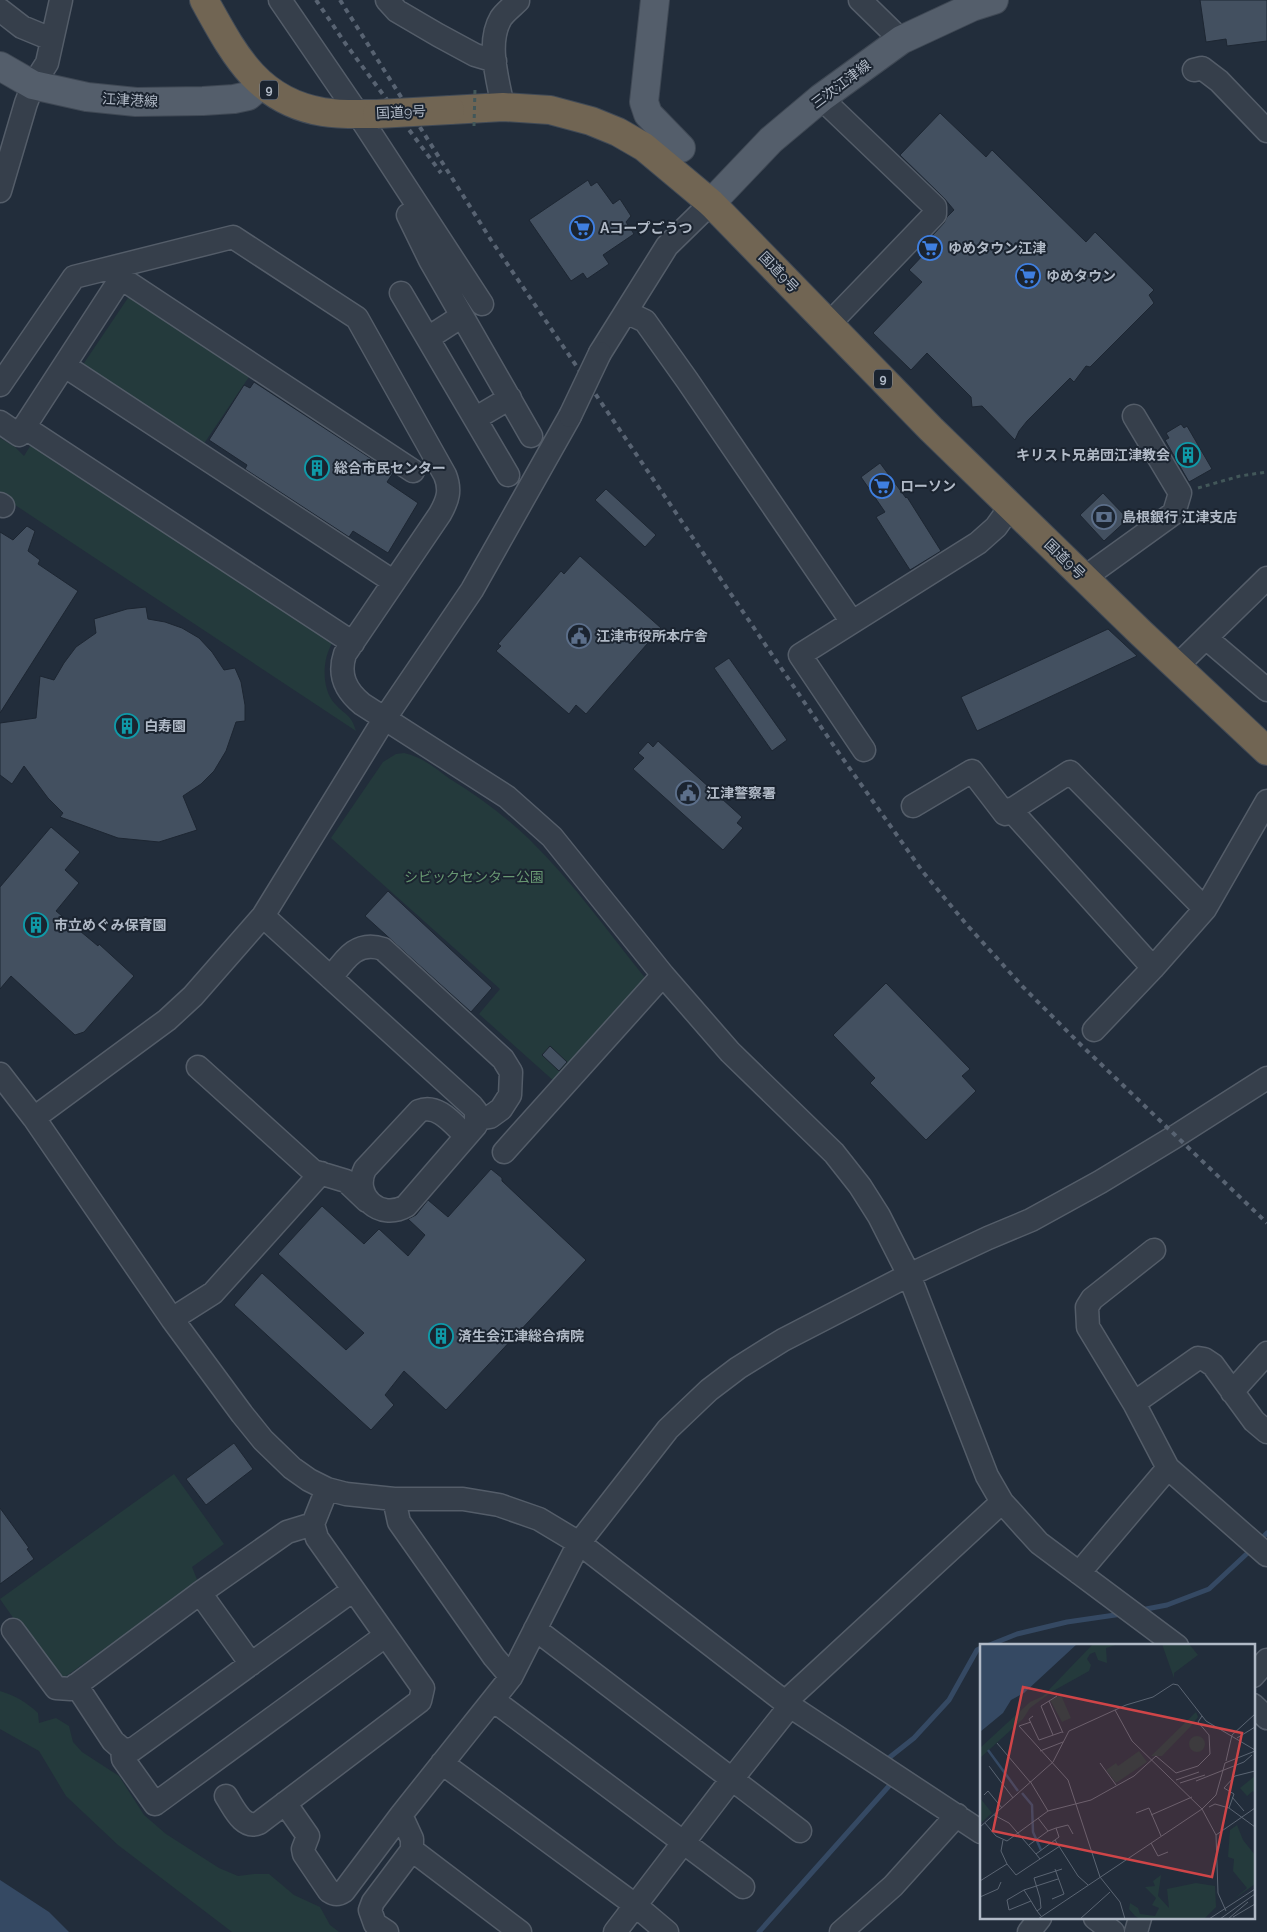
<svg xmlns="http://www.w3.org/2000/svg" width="1267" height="1932" font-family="Raleway,'Noto Sans JP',sans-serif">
<rect width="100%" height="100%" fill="#222d3b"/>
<!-- green -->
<path fill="#243a3c" d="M134,289L253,371L201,448L82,366Z
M0,438L15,447L24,456L32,443L333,642C322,658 321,689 335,704C346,716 351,714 356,731L0,495Z
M404,753C421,756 436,769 450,779C478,796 505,816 529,839C572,881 608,932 646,979L555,1082L479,1014L500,989L331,838L383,762L396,754Z
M174,1474L224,1544L192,1567L198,1582L65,1677L53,1675L0,1599Z
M0,1691C16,1696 26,1702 38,1713L39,1723L56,1718L69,1726L73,1742L82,1752L119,1776L144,1815L166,1834L219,1868L238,1876L254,1874H269L294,1895L320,1907L330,1925L339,1932H232L118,1845L66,1796L39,1751L0,1729Z"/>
<!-- water -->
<path fill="#354963" d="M0,1880L49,1912L69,1932H0Z"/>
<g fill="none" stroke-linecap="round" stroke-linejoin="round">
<!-- stream -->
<path stroke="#354963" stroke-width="5" d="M1260,1540L1267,1533
M1141,1610L1167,1605L1209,1589L1253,1548
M987,1646L1017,1634L1067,1622L1122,1614
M890,1760V1757L914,1738L949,1700L977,1650L981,1648
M759,1932L889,1786"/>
</g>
<!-- building -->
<path fill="#435060" stroke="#1d2632" d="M1200,0H1267V41L1227,46L1226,39L1206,42Z
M940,113L986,157L992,150L1086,242L1095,232L1154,290L1149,295L1154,303L1090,367L1086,366L1074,382L1070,378L1027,421L1019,431L1015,440L982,406L972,407L971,397L927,353L911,370L873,333L922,282L909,270L925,253L920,249L944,223L947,217L954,210L944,198L900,155Z
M588,180L591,186L597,182L613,204L620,199L631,216L626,222L634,234L603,255L609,264L587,279L583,273L571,281L529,220Z
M254,382L393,473L387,482L418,503L388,553L353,531L349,537L245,469L247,465L209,440L244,385L250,388Z
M1181,424L1184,428L1187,426L1212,469L1189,482L1165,440L1169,438L1166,433Z
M880,463L906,498L907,497L941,551L910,570L876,517L885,512L861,477Z
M606,489L656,535L645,547L595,500Z
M1103,493L1128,519L1104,541L1080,515Z
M27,526L35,531L28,551L40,560L38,564L78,591L0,713V532L13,540Z
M580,556L661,628L586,714L576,705L569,714L496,651L501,646L498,644L561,571L564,574Z
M146,607L148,619L165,622L182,628L199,638L212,652L224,670L235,668L241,682L245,705V721L236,722L226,751L214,771L201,784L183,796L197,830L159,842L118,838L60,817L63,813L48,798L24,766L12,784L0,775V723L36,718L40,676L54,680L64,663L76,647L96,633L94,619L127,609Z
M1108,629L1137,656L977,731L961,697Z
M729,658L787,740L772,751L714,668Z
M658,741L742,817L737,823L743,828L723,850L633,769L644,758L638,753L648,742L653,747Z
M51,827L80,852L65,870L79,883L56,911L98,946L99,944L134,976L84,1032L75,1035L11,976L0,989V887Z
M388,891L492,988L471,1012L365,916Z
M886,983L970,1069L962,1076L976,1091L926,1140L870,1083L875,1078L833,1035Z
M550,1046L567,1062L559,1071L542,1055Z
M491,1169L502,1178V1181L586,1260L446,1410L404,1371L385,1395L394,1405L371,1430L234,1305L262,1273L346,1350L364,1333L278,1254L322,1206L364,1244L379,1229L408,1256L425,1235L408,1219L416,1215L428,1200L448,1217Z
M234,1443L253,1469L206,1505L186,1479Z
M0,1508L29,1548L27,1549L34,1559L0,1584Z"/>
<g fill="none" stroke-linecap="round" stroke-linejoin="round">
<defs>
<path id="minor" d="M280,0L358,114L482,304
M387,0L397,11L438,35L475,55L495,61
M860,0L901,40
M0,10L22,27L51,39
M1194,70L1202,68L1219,81L1267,131
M821,98L935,207V214L829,324
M503,107C498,80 486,43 501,18C505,12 513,6 518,1
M0,191L26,103L33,85L47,63L61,0
M408,215L430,260L531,436
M401,293L508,475
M626,312L645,321L687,380L852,622
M428,338L462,316
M600,353L667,246L711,203
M65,366L394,582
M0,385L74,277L233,237L357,318L445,475C451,490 448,500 440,514L345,654C338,675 346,691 362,704L507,797L552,837L663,975L730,1052L834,1153L860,1186L879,1216L909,1275L987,1476L1002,1502L1039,1543L1177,1646
M476,418L510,398
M0,422L19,435L121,278L413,471
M24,427L353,643
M0,504L3,506
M1084,578L1174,513L1180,493L1134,416
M1206,638L1267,690
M1177,666L1267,578
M864,750L800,655L978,543L996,527L1011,506
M913,806L972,771L1005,814L1070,772L1205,909
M1010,809L1153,968
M263,916L472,1106L476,1111V1125L406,1206C380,1221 352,1196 365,1169L419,1111C438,1103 454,1125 466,1136
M331,978C345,959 357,940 383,949L503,1059L511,1072L510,1095L501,1109L490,1117L477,1119
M1094,1030L1153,968L1205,909L1267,801
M198,1067L313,1171L346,1181L367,1201
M0,1074L34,1118L172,1319L242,1414L263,1440L292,1468L309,1480L327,1489L346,1494L394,1499H463L499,1505L539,1519L579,1543L790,1706L981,1832
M34,1118L167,1020L193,996L263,916L385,718L472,590L570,416
M504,1152L663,975
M172,1319L213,1293L321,1173
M1232,1392L1267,1353
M1134,1403L1088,1327L1087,1307L1092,1299L1154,1250
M1168,1468L1267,1555
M394,1499L399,1522L494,1657L511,1677
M1079,1573L1168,1468L1134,1403L1198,1358L1204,1359L1213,1365L1254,1421L1267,1432
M200,1593L251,1664
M535,1629L800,1831
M13,1630L56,1688L71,1689L200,1593L287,1532L313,1524
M1253,1676L1267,1660
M76,1685L113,1741L122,1749L132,1750L353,1590
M493,1700L743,1887
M785,1702L1002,1502
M1253,1705L1267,1718
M122,1749L123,1759L155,1804L385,1636
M442,1763L635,1905L667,1932
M226,1796C234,1808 243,1830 259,1823L420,1701L423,1688L317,1538L313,1524L327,1489
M285,1803L308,1836L303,1849L304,1854L329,1891C335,1895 338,1895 344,1891L401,1815L511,1677L579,1543L668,1429L709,1390L738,1368L783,1340L909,1275L988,1238L1031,1220L1100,1182L1176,1136L1267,1078
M412,1850L520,1932
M1095,1918L1113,1932
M387,1932L375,1924L370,1910L373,1902L412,1850V1839L401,1815
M615,1932L732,1779L790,1706
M841,1932L893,1886L957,1815
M1029,1932L1040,1918
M1136,1932L1140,1918"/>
<path id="major" d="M655,0L644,102L648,114L681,148
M0,66L33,85L87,97L136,102L203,101L234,99L248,96L261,85
M711,203L771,140L821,98L901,40L972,7L994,0"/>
<path id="highway" d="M204,0C234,54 257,101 323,112C341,115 359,114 377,114
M450,110L503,107L550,110L591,121L618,132L644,147L711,203L931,429L1141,633L1267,751"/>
</defs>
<!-- minor casing -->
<use href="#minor" stroke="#545d69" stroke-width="25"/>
<!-- major casing -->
<use href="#major" stroke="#3f4854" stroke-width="30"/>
<!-- highway casing -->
<use href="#highway" stroke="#414a56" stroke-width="30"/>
<!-- path -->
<path stroke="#425759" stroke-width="3" stroke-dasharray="4 4" stroke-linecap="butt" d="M1198,488L1240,476L1267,472"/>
<!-- minor -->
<use href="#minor" stroke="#363f4b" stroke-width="22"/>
<!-- major -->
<use href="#major" stroke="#545e6b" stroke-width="28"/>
<!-- highway -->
<use href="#highway" stroke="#716553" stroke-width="28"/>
<!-- rail -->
<path stroke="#586372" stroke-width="4" stroke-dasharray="5 5" stroke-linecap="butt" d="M316,0L345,43L441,173
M340,0L491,240L836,749L923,872L967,925L1023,987L1081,1045L1267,1223"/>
<defs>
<path id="minor-bridge" d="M570,416L600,353"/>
<path id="highway-bridge" d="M377,114L450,110"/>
</defs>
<!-- minor-bridge casing -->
<use href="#minor-bridge" stroke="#545d69" stroke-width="25" stroke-linecap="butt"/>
<!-- highway-bridge casing -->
<use href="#highway-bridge" stroke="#414a56" stroke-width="30" stroke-linecap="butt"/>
<!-- path-bridge -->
<path stroke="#425759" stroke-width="3" stroke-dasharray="4 4" stroke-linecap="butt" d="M474,126L475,89"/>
<!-- minor-bridge -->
<use href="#minor-bridge" stroke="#363f4b" stroke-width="22"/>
<!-- highway-bridge -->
<use href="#highway-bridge" stroke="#716553" stroke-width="28"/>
</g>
<!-- icons -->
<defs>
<symbol id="supermarket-ring" viewBox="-11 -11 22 22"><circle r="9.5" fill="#1b2430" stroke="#3f7fe0" stroke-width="1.5"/><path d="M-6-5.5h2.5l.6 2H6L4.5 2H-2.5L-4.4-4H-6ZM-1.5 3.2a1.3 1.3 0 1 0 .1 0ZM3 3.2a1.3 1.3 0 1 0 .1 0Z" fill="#3f7fe0"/></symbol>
<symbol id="building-ring" viewBox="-11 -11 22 22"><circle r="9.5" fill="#1b2430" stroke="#0f9aa8" stroke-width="1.5"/><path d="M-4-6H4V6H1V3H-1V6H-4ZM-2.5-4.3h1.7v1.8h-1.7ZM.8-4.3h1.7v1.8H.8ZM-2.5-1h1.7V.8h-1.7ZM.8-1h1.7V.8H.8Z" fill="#0f9aa8"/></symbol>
<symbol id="bank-ring" viewBox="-11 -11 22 22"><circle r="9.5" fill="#1b2430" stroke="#5c6f8a" stroke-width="1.5"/><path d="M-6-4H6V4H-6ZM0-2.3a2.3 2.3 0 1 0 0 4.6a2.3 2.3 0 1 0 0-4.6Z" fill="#5c6f8a"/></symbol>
<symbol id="civic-ring" viewBox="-11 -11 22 22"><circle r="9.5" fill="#1b2430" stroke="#5c6f8a" stroke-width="1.5"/><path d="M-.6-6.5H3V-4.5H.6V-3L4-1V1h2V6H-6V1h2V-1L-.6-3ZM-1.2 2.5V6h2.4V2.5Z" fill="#5c6f8a"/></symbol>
</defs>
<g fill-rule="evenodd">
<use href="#supermarket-ring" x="568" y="214" width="28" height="28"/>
<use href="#supermarket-ring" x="916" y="234" width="28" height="28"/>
<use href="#supermarket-ring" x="1014" y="262" width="28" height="28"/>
<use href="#building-ring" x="1174" y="441" width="28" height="28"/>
<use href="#building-ring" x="303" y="454" width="28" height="28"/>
<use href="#supermarket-ring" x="868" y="472" width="28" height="28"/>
<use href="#bank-ring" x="1090" y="503" width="28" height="28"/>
<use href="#civic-ring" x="565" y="622" width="28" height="28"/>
<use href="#building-ring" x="113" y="712" width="28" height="28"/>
<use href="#civic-ring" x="674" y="779" width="28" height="28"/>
<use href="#building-ring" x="22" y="911" width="28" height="28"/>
<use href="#building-ring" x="427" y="1322" width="28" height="28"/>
</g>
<g text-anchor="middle" stroke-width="4" stroke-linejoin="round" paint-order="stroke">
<!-- shield labels -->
<g fill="#1b2430" stroke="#848d9a" stroke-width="1">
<rect x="260" y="80.5" width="18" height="19" rx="4"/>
<rect x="874" y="369.5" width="18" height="19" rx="4"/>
</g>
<g font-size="12" font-weight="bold" fill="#b1bac7">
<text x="269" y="94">9</text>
<text x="883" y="383">9</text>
</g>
<!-- street labels -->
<g font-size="14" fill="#b1bac7" stroke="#1b2430">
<text transform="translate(841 84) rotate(-37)" y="5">三次江津線</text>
<text transform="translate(130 100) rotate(3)" y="5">江津港線</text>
<text transform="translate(401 112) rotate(-3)" y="5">国道9号</text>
<text transform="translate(779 272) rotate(46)" y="5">国道9号</text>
<text transform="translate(1065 559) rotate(44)" y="5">国道9号</text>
</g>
<!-- poi labels -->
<g font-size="14" font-weight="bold" fill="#b1bac7" stroke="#1b2430" text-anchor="start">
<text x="600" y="233">Aコープごうつ</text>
<text x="948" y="253">ゆめタウン江津</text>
<text x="1046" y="281">ゆめタウン</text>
<text x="1170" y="460" text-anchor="end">キリスト兄弟団江津教会</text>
<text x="334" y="473">総合市民センター</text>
<text x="900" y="491">ローソン</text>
<text x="1122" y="522">島根銀行 江津支店</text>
<text x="596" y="641">江津市役所本庁舎</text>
<text x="144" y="731">白寿園</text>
<text x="706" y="798">江津警察署</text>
<text x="54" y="930">市立めぐみ保育園</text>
<text x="458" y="1341">済生会江津総合病院</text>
</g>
<!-- park labels -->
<g font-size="14" fill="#689872" stroke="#1b2430">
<text x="474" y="882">シビックセンター公園</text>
</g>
</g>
<!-- overview -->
<g transform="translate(980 1644)">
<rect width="275" height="275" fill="#222d3b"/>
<path d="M113,0H139L126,4L127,19L118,16L115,8L110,10L107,15L111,21L109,27L73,47L50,64L43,75L0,114V104L50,58L63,52ZM182,0H209L218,11L194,29V34ZM81,51L91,74L82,78L70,56ZM216,68L218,73L211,82L182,112H171ZM209 100a8 8 0 1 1 16 0a8 8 0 1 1-16 0ZM159,107L167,118L136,139L126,126L136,119L138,122ZM275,132V150L273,147L267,152L260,144ZM0,154L12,169L2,178L0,175ZM257,181L263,196L275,211V240L254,255L267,244L253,227L254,215L248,213L250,186ZM181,231L178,252L189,264L187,245L216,239L235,242L236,263L224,275H160L155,272L149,265L150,259L158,264L160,270L175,272L179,264L172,261L176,254L165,243L175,242L173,237Z" fill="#243a3c"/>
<path d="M0,0H97L44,49L31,56L23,69L0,88Z" fill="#354963"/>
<path fill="none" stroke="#354963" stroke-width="2.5" d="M8,106L38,147M42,149L52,161L53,188L61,206"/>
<path fill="none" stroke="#5b6573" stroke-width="1" d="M77,52L69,57L83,89M69,57L61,62L73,91M135,66L152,97L222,165M53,72L49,75L59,96L82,88M51,78L39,82L88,136L120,233L140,258L145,275M257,94L275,83M17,99L50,138M60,107L83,98M246,117L252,91L275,70M120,119L136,141M9,122L33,154M196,136L219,128M50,137L68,167M216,137L264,118L272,111M200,139L225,131M244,144L255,132L275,127M244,144L254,150L249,164M4,151L8,147L22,164M252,153L264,167M229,163L235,160L249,164L275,183M222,165L236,191L238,249L246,267M156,169L169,164L181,192M14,171L29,179L56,210L79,193L76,184L68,187L58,174M171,171L212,153M5,179L16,192L27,197L68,167L111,156L154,132L176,112L196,129L218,122L230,110L229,91L218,78L222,72M0,183L73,118L89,87L146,61L173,53L193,40L198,41L226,77L275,106M76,184L88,181L93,190M236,191L275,164M23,196L21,207L27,220M75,196L98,232L108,241M171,199L178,212L188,208M49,201L68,187M56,210L60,215L80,202M0,237L27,220L36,231L60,215M44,246L78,235M0,253L18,245L21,238M72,255L84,250L75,225M51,257L29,266L27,256L44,246L51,257L57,267L61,272M57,267L61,264L60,254L54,234L82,225M253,273L275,260M58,275L222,165L236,151L245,119L275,107M100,275L130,248M229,275L275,245M240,275L275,250M248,275L268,258"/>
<path fill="#cf4548" fill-opacity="0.15" stroke="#cf4548" stroke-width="2.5" d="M43,43L262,89L232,233L13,187Z"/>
<rect width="275" height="275" fill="none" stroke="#b1bac7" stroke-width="2.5"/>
</g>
</svg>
